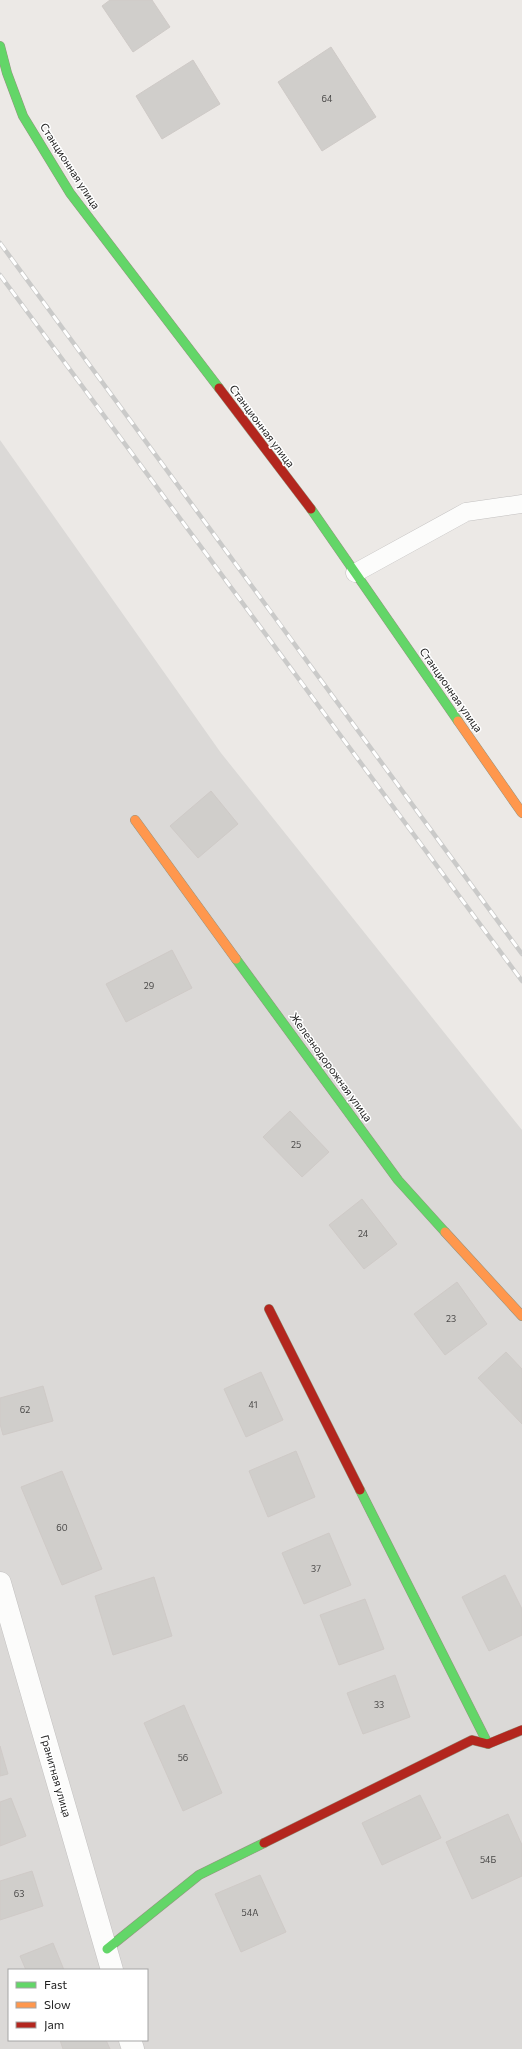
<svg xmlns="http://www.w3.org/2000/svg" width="522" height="2049" font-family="Commissioner,sans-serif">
<rect width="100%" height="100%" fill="#ece9e6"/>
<!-- residential -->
<path fill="#dbd9d7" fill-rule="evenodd" d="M0,440L221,753L522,1130V2049H0ZM9,1970H147V2040H9Z"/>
<!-- building -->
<path fill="#d0cecb" stroke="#cfcac7" d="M110,0H152L170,27L133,52L102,6Z
M331,47L376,117L322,151L278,82Z
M193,60L220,104L162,139L136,96Z
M211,791L238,824L198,858L170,826Z
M172,950L192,988L126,1022L106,984Z
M290,1111L329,1152L302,1177L263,1137Z
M362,1199L397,1244L364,1269L329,1225Z
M457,1282L487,1324L445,1355L414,1314Z
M506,1352L522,1369V1424L478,1378Z
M261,1372L283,1420L246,1437L224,1389Z
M43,1386L53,1421L3,1435L0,1424V1398Z
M296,1451L315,1497L268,1517L249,1471Z
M62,1471L102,1569L62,1585L21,1487Z
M329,1533L351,1585L304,1604L282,1553Z
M505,1575L522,1609V1635L489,1651L462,1597Z
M154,1577L172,1636L113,1655L95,1596Z
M365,1599L384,1649L339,1665L320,1615Z
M395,1675L410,1717L363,1734L347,1693Z
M184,1705L222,1793L183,1811L144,1723Z
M0,1746L8,1774L0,1776Z
M420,1795L441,1838L382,1865L362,1823Z
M11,1798L26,1836L0,1846V1802Z
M508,1814L522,1845V1876L472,1899L446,1842Z
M32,1871L43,1906L0,1920V1881Z
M260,1875L286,1932L241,1952L215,1894Z
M53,1943L64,1970H26L20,1956Z
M60,2040H106L110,2049H63Z"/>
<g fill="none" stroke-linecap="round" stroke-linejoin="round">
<defs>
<path id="lane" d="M355,573L466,512L522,504"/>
<path id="street" d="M0,1583L112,1970
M130,2040L133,2049"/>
<path id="fast" d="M0,46L7,73L23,116L70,193L219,388
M311,509L458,721
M236,959L398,1180L445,1232
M360,1490L488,1744
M107,1949L199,1875L264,1843"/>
<path id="slow" d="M458,721L522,813
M135,820L236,959
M445,1232L522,1316"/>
<path id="jam" d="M219,388L311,509
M269,1309L360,1490
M264,1843L472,1740L488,1744L522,1730"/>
</defs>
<!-- lane casing -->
<use href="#lane" stroke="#c3c1c0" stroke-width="19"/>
<!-- street casing -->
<use href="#street" stroke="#c3c1c0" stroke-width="23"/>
<!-- fast casing -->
<use href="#fast" stroke="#95937f" stroke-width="10"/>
<!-- slow casing -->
<use href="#slow" stroke="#95937f" stroke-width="10"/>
<!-- jam casing -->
<use href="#jam" stroke="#95937f" stroke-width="10"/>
<!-- lane -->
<use href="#lane" stroke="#fcfcfb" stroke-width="18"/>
<!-- street -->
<use href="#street" stroke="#fcfcfb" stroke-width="22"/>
<!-- fast -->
<use href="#fast" stroke="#63d668" stroke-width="9"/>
<!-- slow -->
<use href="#slow" stroke="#ff974d" stroke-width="9"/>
<!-- jam -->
<use href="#jam" stroke="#b3261e" stroke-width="9"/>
<defs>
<path id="rail" d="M0,243L522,954
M0,275L522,981"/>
</defs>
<!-- rail casing -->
<use href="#rail" stroke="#cacac9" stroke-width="4.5"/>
<!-- rail -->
<use href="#rail" stroke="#fff" stroke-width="3" stroke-dasharray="9" stroke-linecap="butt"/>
</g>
<g text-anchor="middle" stroke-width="3" stroke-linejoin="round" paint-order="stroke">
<!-- number labels -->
<g font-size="9" fill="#4a4948">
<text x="327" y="102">64</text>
<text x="149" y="989">29</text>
<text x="296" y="1148">25</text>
<text x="363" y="1237">24</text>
<text x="451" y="1322">23</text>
<text x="253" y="1408">41</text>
<text x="25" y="1413">62</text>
<text x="62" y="1531">60</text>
<text x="316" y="1572">37</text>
<text x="379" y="1708">33</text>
<text x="183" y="1761">56</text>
<text x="488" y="1863">54Б</text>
<text x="19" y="1897">63</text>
<text x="250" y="1916">54А</text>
</g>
<!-- street labels -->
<g font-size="11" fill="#1d1d1d" stroke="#fff">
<text transform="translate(70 166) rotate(57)" y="4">Станционная улица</text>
<text transform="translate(262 426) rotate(53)" y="4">Станционная улица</text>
<text transform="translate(451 690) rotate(55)" y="4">Станционная улица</text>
<text transform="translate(331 1067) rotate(54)" y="4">Железнодорожная улица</text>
<text transform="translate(56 1776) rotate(74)" y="4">Гранитная улица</text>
</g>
</g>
<!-- legend -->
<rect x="8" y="1969" width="140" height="72" fill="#ffffff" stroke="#a5a5a5"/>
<rect x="16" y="1982" width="20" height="6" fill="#63d668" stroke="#a5a5a5"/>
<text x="44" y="1989" font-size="12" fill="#1d1d1d">Fast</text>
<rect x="16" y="2002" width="20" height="6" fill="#ff974d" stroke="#a5a5a5"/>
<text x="44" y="2009" font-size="12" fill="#1d1d1d">Slow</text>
<rect x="16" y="2022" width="20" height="6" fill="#b3261e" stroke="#a5a5a5"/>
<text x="44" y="2029" font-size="12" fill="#1d1d1d">Jam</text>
</svg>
